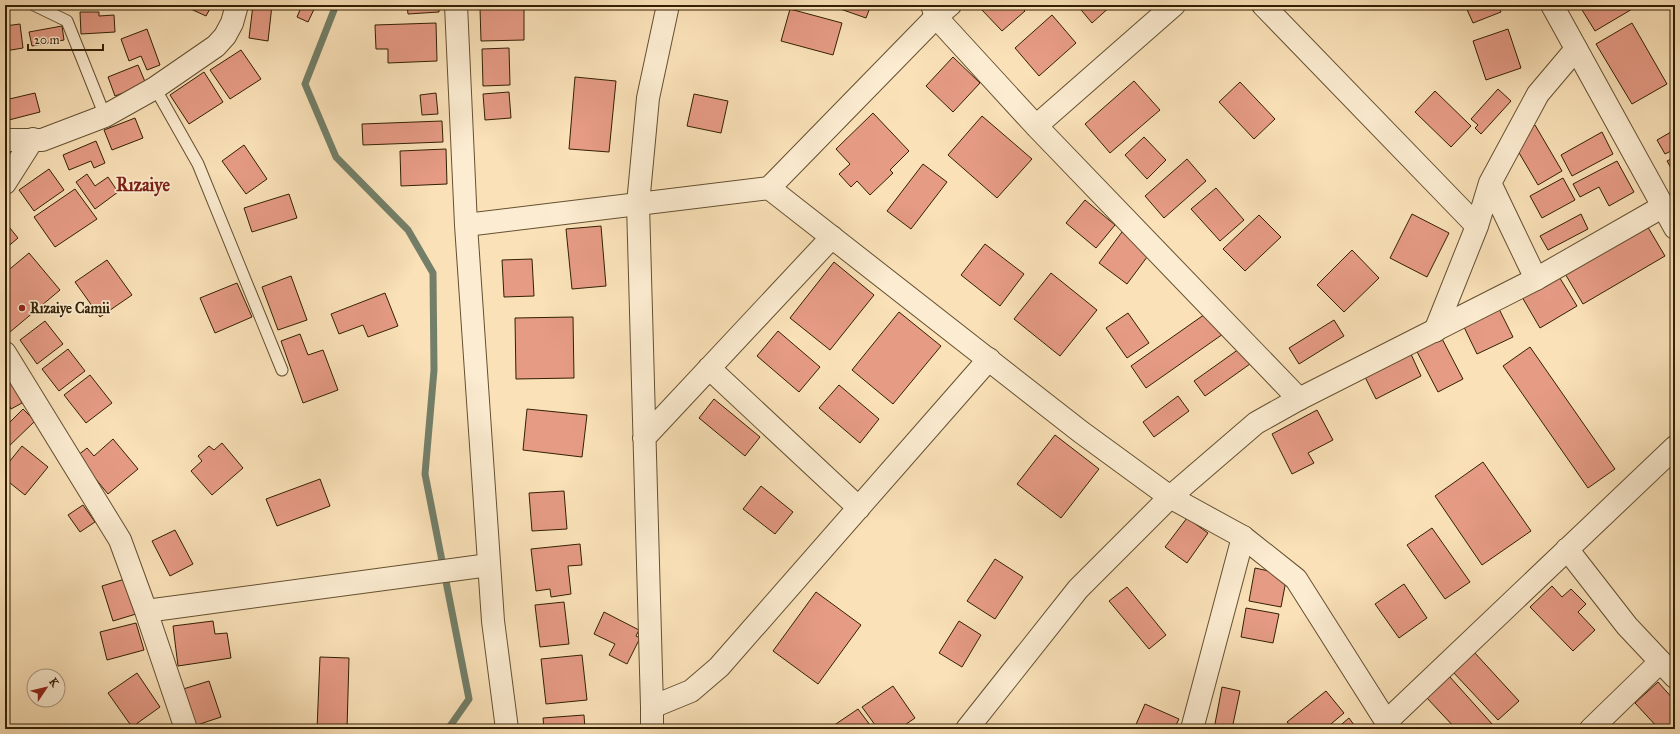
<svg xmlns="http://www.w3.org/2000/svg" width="1680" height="734" font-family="'IM FELL Great Primer',serif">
<rect width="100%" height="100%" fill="#fae1b8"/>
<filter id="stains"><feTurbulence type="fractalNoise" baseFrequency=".005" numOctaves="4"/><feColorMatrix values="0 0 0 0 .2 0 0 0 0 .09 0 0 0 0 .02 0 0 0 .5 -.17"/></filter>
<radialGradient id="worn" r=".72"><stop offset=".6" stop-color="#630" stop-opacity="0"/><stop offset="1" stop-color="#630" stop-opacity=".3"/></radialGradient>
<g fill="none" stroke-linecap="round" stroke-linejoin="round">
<!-- stream -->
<path stroke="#737f69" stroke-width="7" d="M336,5L305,84L336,157L408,230L433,273L434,370L425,474L469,699L448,729"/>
</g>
<!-- building -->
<path fill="#e69b85" stroke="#322003" d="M182,5H212L206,16Z
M253,5H272L268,41L249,38Z
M302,5H316L308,22L297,17Z
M407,5H439V12L408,14Z
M829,5H871L866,18Z
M985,5H1019L1025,11L1002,31L981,9Z
M1077,5H1112L1092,23Z
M1465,5H1498L1501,12L1473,23Z
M1579,5H1639L1595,31Z
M524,7V40L481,41L480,8Z
M790,9L842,23L833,55L781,41Z
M80,12H99V16L114,15L115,32L81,34Z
M1052,15L1076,43L1039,76L1015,48Z
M436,23L437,61L388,63V49H376L375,25Z
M1632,23L1667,84L1632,104L1596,44Z
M20,24L23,48L5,51V26Z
M62,26L64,40L32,46L29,32Z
M147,29L160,65L147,70L141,56L129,61L121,39Z
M1508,29L1521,68L1486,80L1473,41Z
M509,48L510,85L483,86L482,49Z
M241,50L261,79L230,99L210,70Z
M953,57L980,83L953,112L926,86Z
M138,65L146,84L115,96L108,77Z
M204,72L223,102L189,124L170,95Z
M575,77L616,81L609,152L569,149Z
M1134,81L1160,110L1110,153L1085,124Z
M1240,82L1275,119L1254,139L1219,102Z
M1498,89L1511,101L1481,134L1475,128L1478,125L1471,119Z
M1435,91L1471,126L1451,147L1415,112Z
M509,92L511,118L485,120L483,94Z
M35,93L40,112L5,121V100Z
M436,93L438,114L422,115L420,95Z
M694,94L728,101L721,133L687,126Z
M873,113L909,151L890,170L893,173L870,195L857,181L851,187L839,174L850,164L836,149Z
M982,116L1032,159L997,198L948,155Z
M135,118L143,138L112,150L104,130Z
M442,121L443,142L363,145L362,124Z
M1535,125L1562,171L1538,185L1515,146L1526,130Z
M1602,132L1613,154L1572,176L1561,155Z
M1671,132L1675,139V149L1665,154L1657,140Z
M1144,137L1166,160L1147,179L1125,155Z
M96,141L105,163L94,168L91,161L69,170L63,155Z
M244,145L267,179L246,194L222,161Z
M446,149L447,184L401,186L400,151Z
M1675,157V175L1667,161Z
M1187,159L1206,181L1164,218L1145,196Z
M1617,161L1634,192L1609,206L1599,187L1580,197L1573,184Z
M923,164L947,182L911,229L887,211Z
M49,169L64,190L34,211L19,190Z
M87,174L95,186L108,177L118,192L95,209L76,182Z
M1563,178L1575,200L1542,218L1530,196Z
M1216,188L1244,220L1220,241L1191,209Z
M75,189L97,219L55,247L34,217Z
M289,194L297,218L252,232L244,208Z
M1085,200L1115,225L1096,248L1066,223Z
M1412,214L1449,233L1427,277L1390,258Z
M1581,214L1588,229L1548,250L1540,236Z
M1259,215L1281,237L1245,271L1223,249Z
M5,222L18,238L5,249Z
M1646,224L1665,256L1583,304L1564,272Z
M601,226L606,286L572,289L566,229Z
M1122,232L1150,253L1127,284L1099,263Z
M985,244L1024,274L1000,306L961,275Z
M1352,250L1379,278L1344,312L1317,285Z
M29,253L60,290L10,332L5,325V273Z
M532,259L534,296L504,297L502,260Z
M107,260L132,295L100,317L75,282Z
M834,262L874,295L830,350L790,318Z
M1051,273L1097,310L1060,356L1014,319Z
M1558,275L1577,306L1540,328L1522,297Z
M291,276L307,320L278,330L262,287Z
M237,283L252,317L215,333L200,298Z
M385,293L398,326L368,337L363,325L339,334L331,314Z
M1498,307L1513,337L1477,354L1463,325Z
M899,312L941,346L893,404L852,370Z
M1208,312L1223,334L1146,388L1131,366Z
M1128,313L1149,343L1127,358L1106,328Z
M573,317L574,378L516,379L515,318Z
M1334,320L1344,336L1299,364L1289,348Z
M45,321L63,344L37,364L20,340Z
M778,331L820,367L799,392L757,356Z
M1439,333L1463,379L1438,392L1414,346Z
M300,334L308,355L323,350L338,390L303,403L281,341Z
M1530,347L1615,469L1588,488L1503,366Z
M68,349L85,371L59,391L42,369Z
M1239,349L1250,364L1205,396L1194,381Z
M1410,352L1421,376L1376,399L1364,375Z
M5,367L22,403L11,409L5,397Z
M90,375L112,403L86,423L64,395Z
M839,385L879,419L860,443L819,408Z
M1178,396L1189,411L1154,437L1143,422Z
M714,399L760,437L745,456L699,418Z
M23,409L35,421L5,450V427Z
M527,409L587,415L582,457L523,450Z
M1317,410L1333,440L1308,453L1314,463L1292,474L1272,434Z
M1055,435L1099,469L1061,518L1017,484Z
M113,439L138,469L108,494L77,456L87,448L94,456Z
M222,443L243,468L212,495L191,471L202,461L198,456L209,446L214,450Z
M22,446L48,467L25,495L5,479V467Z
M1483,462L1531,531L1482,565L1435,496Z
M320,479L330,506L277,526L266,499Z
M761,486L793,512L775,534L743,509Z
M564,491L567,529L532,531L529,493Z
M83,505L95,522L80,532L68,515Z
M1187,518L1208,533L1187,563L1165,547Z
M1432,528L1470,582L1445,599L1407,545Z
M175,530L193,564L170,576L152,541Z
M580,544L582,565L568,566L571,594L551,597L550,589L536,591L531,549Z
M995,559L1023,577L995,619L967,601Z
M1255,568L1287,575L1281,607L1249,601Z
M125,579L136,614L113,621L102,586Z
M1404,584L1427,618L1399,638L1375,604Z
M1552,586L1562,597L1571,589L1586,604L1578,612L1595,630L1573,651L1530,607Z
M1127,587L1166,635L1149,649L1109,601Z
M816,592L861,625L818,684L773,651Z
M564,602L569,644L540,647L535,605Z
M1246,608L1279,614L1273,643L1241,637Z
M604,612L639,630L636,636L640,638L627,664L609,655L615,644L594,634Z
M213,621L215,634L227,633L231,658L178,666L173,626Z
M959,621L981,635L962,667L939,653Z
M136,623L144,650L107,660L100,632Z
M1474,652L1519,701L1498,720L1453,672Z
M582,655L587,700L546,704L541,659Z
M320,657L349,658L347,729H317Z
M137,673L160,707L132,727L108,693Z
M1449,676L1493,725L1489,729H1456L1426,697Z
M209,681L221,717L191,727L180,690Z
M1658,682L1675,701V729H1659L1635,703Z
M893,686L915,718L899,729H878L862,707Z
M1222,687L1240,691L1232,729H1214Z
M1326,691L1344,713L1325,729H1293L1287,722Z
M1145,704L1179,719L1174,729H1134Z
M858,709L873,729H831L830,728Z
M584,715L585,729H544L543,718Z
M1349,718L1357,729H1336Z"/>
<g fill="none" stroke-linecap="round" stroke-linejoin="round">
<defs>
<path id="service" d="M34,5L67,21L105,116
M155,88L198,164L282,370"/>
<path id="minor" d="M932,5L936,17L1036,126L1299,399
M1263,5L1477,226
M1036,126L1174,5
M5,140H42L105,116L155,88L216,46L225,36L232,23L237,5
M5,183L33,139
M1490,183L1536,279
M1435,331L1477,226L1490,183L1538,94L1576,49
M5,353L120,540L146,611L186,729
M709,368L859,508
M644,438L832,237
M1567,549L1627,626L1675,677
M146,611L489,565
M652,707L691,691L719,667L989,359
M1387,721L1675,447
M652,729V707L638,204L648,98L668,5
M1192,729L1243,537
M1591,729L1660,662"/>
<path id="tertiary" d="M456,5L466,225L493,621L507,729
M1552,5L1675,228
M769,188L1081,432L1170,497L1243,537L1296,579L1391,729
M466,225L769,188L936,17L950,5
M967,729L1078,589L1170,497L1256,423L1299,399L1536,279L1662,207"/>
</defs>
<!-- service casing -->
<use href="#service" stroke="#645030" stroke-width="13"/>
<!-- minor casing -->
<use href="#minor" stroke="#645030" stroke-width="24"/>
<!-- tertiary casing -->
<use href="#tertiary" stroke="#645030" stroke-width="24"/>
<!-- service -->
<use href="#service" stroke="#fcecd1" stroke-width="11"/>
<!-- minor -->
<use href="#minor" stroke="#fcecd1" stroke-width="22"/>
<!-- tertiary -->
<use href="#tertiary" stroke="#fcecd1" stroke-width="22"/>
</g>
<!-- markers -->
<circle fill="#8f2418" stroke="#fcecd1" stroke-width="1.5" cx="22" cy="308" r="4"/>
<g text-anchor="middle" stroke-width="3.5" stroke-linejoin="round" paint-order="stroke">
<!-- poi labels -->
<g font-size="14" font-weight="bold" fill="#322003" stroke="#fcecd1" text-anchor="start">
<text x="30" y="313">Rızaiye Camii</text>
</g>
<!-- district labels -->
<g font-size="18" font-weight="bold" fill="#7a1f14" stroke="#fcecd1">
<text x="143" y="191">Rızaiye</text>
</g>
</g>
<!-- margin -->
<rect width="1680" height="734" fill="none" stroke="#fae1b8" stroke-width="20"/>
<rect x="6" y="6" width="1668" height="722" fill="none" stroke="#322003" stroke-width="2"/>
<rect x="10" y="10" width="1660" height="714" fill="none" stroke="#322003"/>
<!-- north arrow -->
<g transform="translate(46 688) rotate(55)"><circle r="19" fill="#fcecd1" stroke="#ab9a7f"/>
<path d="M0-3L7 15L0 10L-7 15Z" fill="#8f2418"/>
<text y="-6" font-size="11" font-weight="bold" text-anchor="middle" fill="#322003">K</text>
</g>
<!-- scale -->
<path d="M28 44v6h75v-6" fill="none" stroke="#322003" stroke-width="2"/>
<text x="34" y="44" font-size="12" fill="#322003" stroke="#fcecd1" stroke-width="3" paint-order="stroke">20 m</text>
<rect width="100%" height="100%" filter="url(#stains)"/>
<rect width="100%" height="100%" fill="url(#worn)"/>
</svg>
